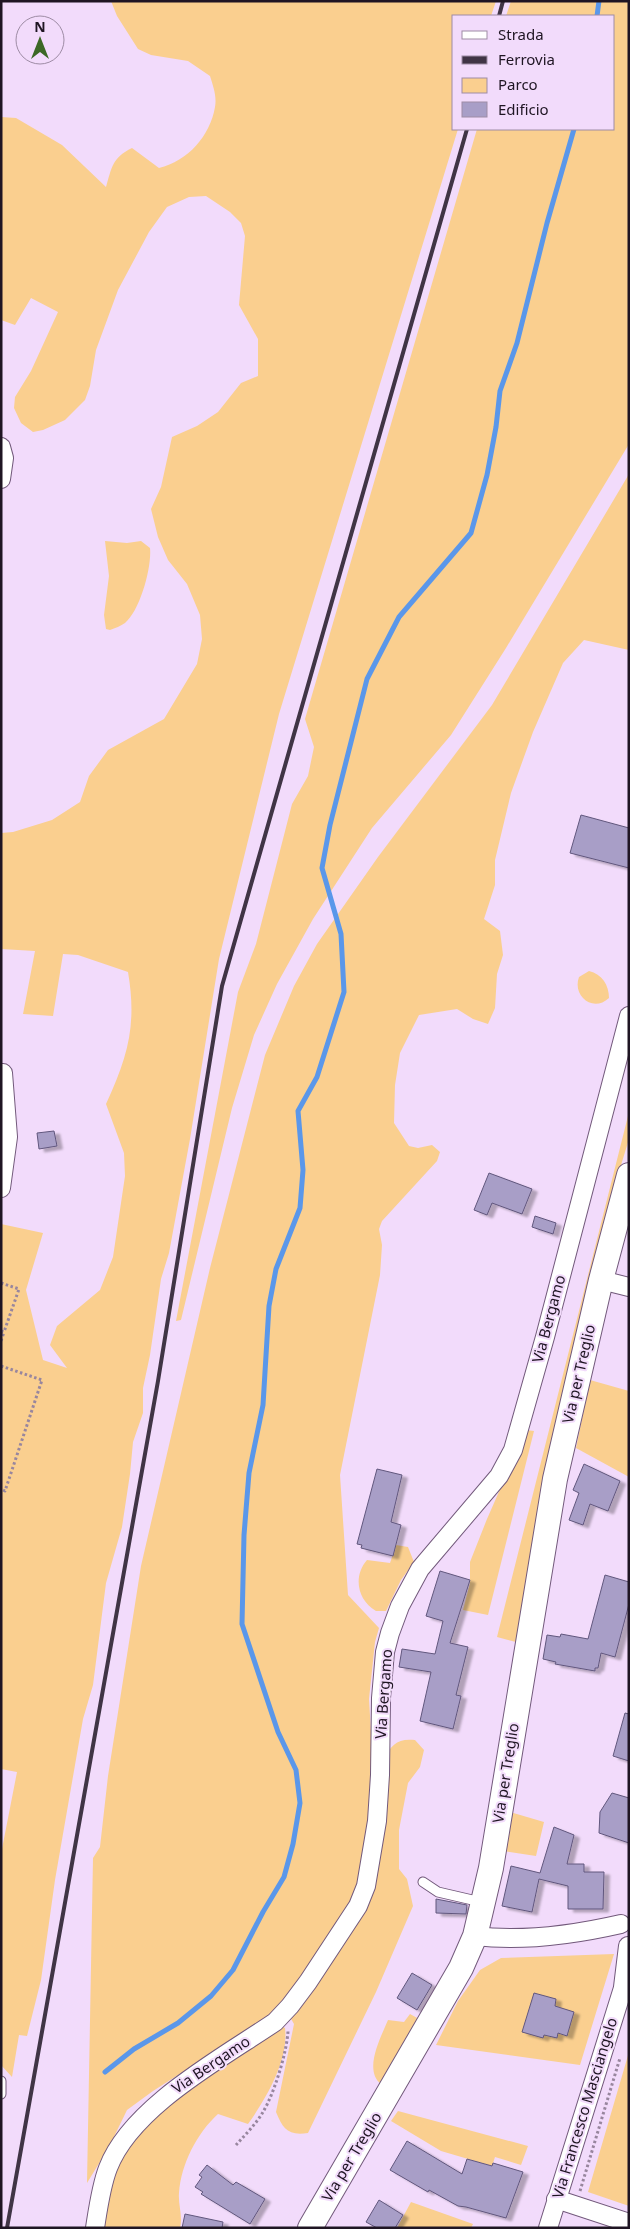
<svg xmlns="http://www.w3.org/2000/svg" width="630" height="2229" font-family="'Noto Sans',sans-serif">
<defs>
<filter id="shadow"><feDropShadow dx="5.5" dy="3" stdDeviation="1" flood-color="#0004"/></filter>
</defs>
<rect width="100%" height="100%" fill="#f2dbfb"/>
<!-- green -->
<path fill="#facf8f" d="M111,1H496L491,16H454V129H458L279,714L219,959L190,1139L169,1253L161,1279L150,1355L143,1388V1413L133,1442L130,1474L122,1527L106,1583L93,1685L83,1719L55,1880L41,1980L27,2036L19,2035L12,2077L1,2065V1854L17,1772L1,1769V1224L43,1233L26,1290L43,1360L67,1368L50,1345L57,1326L100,1290L113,1257L125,1176L124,1153L106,1104C128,1056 137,1025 128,972L78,955L63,954L53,1016L23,1014L35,951L1,949V833L13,832L52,820L80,802L89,776L108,750L164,719L197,664L202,639L200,615L187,584L168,560L158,537L151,509L161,487L172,437L197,426L218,412L241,383L258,376V339L239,305L245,236L241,223L230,212L206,196L189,197L167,207L149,232L118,290L96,350L90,386L85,400L65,420L43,430L33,432L21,423L14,408L15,397L31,371L58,312L31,298L15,325L1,320V117L16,118L62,145L106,187C112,167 112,158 132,148L159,168C188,161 210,136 215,107C217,96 213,86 210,76L188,61L151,55L138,49L117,16Z
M511,1H629V444L506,648L451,735L372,828L313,919L277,984L254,1035L232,1108L181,1320L176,1321L238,992L256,944L292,804L308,776L314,747L305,719L477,129H614V16H506Z
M629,474V650L584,640L563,663L533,732L511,793L495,860V885L484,919L500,931L503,955L497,974L495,1008L488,1024L473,1019L457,1009L419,1015L400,1053L395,1085L394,1123L409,1146L418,1148L432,1145L440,1152L437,1161L382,1221L379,1229L382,1245L380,1275L340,1475L348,1595L379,1628L375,1642L369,1699L371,1732L376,1755L383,1759C392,1745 397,1738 415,1740L424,1750L420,1767L408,1783L399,1830V1869L407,1879L413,1906L376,1992L308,2133C288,2136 283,2129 276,2112L294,2024L290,2017L242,2034L153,2091L127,2110L109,2147L87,2183L93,1858L100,1847L108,1776L141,1566L210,1268L265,1055L294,986L317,944L378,857L492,705Z
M105,541L127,543L141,541L150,548C152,567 140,611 125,623C121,626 115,628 110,630L106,629L104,615L109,576Z
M589,971C602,974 609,985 609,998C593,1013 572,996 579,977Z
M629,1112V1139L603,1224L554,1434L516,1642L497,1637Z
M590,1380L629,1391V1477L576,1448Z
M526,1430L534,1431L488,1615L463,1610L470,1583V1562L487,1519Z
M396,1545L408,1547L414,1562L401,1580L386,1611H376C357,1600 353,1576 367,1560L390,1563Z
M510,1812L544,1822L536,1856L503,1851Z
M614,1954L580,2065L436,2045L458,2001L480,1970L501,1958Z
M410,2014L419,2019L381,2084C363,2070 381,2037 388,2020L404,2022Z
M280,2025L285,2028C289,2060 266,2099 248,2124L218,2114C197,2133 181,2164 179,2193C178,2205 183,2216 180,2228H100L114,2162L156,2107Z
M629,2052V2206L588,2192Z
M398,2111L528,2146L521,2165L495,2157L492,2166L441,2151L391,2121Z
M411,2202L473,2224L471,2228H397Z"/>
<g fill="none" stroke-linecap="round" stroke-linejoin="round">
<!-- stream -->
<path stroke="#5a97ea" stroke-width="5" d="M597,16L599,1
M105,2072L134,2049L178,2023L211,1996L233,1970L263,1912L284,1877L293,1844L300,1803L296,1770L278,1732L242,1624L244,1535L249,1473L263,1405L269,1306L276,1269L300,1208L303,1170L298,1111L317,1077L344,992L341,934L322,868L330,825L367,679L399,617L471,533L487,475L496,427L500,391L517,343L547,223L574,129"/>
</g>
<!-- building -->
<path fill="#a89ec7" stroke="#61577d" filter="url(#shadow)" d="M581,815L629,828V868L570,853Z
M54,1131L57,1146L39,1149L37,1133Z
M489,1173L532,1189L522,1214L492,1203L487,1215L474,1210Z
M535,1216L556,1223L553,1234L532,1227Z
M584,1464L620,1481L608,1511L590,1504L583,1525L569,1520L579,1493L573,1490Z
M377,1469L402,1475L391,1522L401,1525L393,1556L361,1548L362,1545L357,1544Z
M440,1571L470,1580L450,1643L468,1647L456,1695L461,1696L453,1729L420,1721L431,1672L399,1667L402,1649L435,1654L443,1621L426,1616Z
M605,1575L629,1582V1604L615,1657L601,1653L598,1668H595V1671L555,1664L556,1662L543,1659L547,1635L560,1637L561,1634L588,1639Z
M625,1713L629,1714V1761L613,1756Z
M612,1793L629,1798V1843L599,1833L600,1812Z
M554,1827L574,1835L567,1864H584V1872H604L603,1909H568V1886L539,1879L532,1912L502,1906L511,1866L540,1873Z
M436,1899L467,1905L466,1914L436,1913Z
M412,1973L432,1985L417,2010L397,1998Z
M534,1993L556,1999L555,2006L574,2012L567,2036L558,2033L557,2038L544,2035L543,2038L522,2032Z
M407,2141L462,2174L467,2159L492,2166L493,2163L523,2172L506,2218L466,2207L458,2206L429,2190L428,2192L390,2170Z
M207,2165L233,2185L236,2182L265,2199L250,2224L201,2194L203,2192L195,2187L202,2177L199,2175Z
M379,2200L403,2215L395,2228H377L366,2222Z
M185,2214L223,2222L222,2228H182Z"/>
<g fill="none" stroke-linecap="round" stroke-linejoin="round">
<defs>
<path id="service" d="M423,1882L438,1892L481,1902
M1,2081V2094"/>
<path id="minor" d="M1,447L4,458L1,479
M1,1188L8,1137L3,1073
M601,1280L629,1287
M475,1936C524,1942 573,1935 621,1924
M623,1987L628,1946
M556,2199L629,2223
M95,2228C98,2209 101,2186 108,2168C131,2107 222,2058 275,2022L290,2006L308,1982L358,1906L366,1886L377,1821L380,1775L381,1698L385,1652L390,1633L400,1606L420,1569L499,1476L513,1450L545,1337L629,1016
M548,2228L623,1988L629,1977"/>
<path id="secondary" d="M310,2228L461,1968L475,1936L491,1868L555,1479L601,1280L629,1175"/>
</defs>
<!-- service casing -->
<use href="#service" stroke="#72597b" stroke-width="11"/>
<!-- minor casing -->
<use href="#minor" stroke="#72597b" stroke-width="20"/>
<!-- secondary casing -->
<use href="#secondary" stroke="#72597b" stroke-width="26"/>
<!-- path -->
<path stroke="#98869e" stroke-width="3" stroke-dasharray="2.5 2.5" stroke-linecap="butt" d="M1,1283L19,1289L4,1332
M1,1331L4,1332L1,1341
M1,1366L42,1380L5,1491L1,1489
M236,2145C245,2135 256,2124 263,2112C274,2094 287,2052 288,2031
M580,2191L620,2058"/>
<!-- service -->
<use href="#service" stroke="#fff" stroke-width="9"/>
<!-- minor -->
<use href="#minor" stroke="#fff" stroke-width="18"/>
<!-- secondary -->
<use href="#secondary" stroke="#fff" stroke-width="24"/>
<!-- rail -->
<path stroke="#403445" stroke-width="4" d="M499,16L503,1
M7,2228L158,1381L222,986L467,129"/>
</g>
<g text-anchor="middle" stroke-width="4" stroke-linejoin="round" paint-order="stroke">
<!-- street labels -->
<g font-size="15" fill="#1f1523" stroke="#f2dbfb">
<text transform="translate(549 1319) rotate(-75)" y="5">Via Bergamo</text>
<text transform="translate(579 1374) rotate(-77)" y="5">Via per Treglio</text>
<text transform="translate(384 1694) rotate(-86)" y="5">Via Bergamo</text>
<text transform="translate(506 1773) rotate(-81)" y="5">Via per Treglio</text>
<text transform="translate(211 2065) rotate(-34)" y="5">Via Bergamo</text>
<text transform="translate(585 2108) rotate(-73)" y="5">Via Francesco Masciangelo</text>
<text transform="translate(352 2157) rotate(-59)" y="5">Via per Treglio</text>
</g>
</g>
<!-- border -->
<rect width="630" height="2229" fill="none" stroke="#1f1523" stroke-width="5"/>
<!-- legend -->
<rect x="452" y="15" width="162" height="115" fill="#f2dbfb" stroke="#9e8ca5"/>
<rect x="462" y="31" width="25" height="8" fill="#ffffff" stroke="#9e8ca5"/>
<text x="498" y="40" font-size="15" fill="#1f1523">Strada</text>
<rect x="462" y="56" width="25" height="8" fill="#403445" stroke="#9e8ca5"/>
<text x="498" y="65" font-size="15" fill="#1f1523">Ferrovia</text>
<rect x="462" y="78" width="25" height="15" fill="#facf8f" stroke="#9e8ca5"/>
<text x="498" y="90" font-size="15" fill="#1f1523">Parco</text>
<rect x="462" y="102" width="25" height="15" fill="#a89ec7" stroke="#9e8ca5"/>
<text x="498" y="115" font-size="15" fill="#1f1523">Edificio</text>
<!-- north arrow -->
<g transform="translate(40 40)"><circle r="24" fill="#f2dbfb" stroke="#9e8ca5"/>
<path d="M0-4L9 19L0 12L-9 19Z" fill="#3c6826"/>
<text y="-8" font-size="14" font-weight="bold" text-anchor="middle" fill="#1f1523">N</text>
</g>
</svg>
